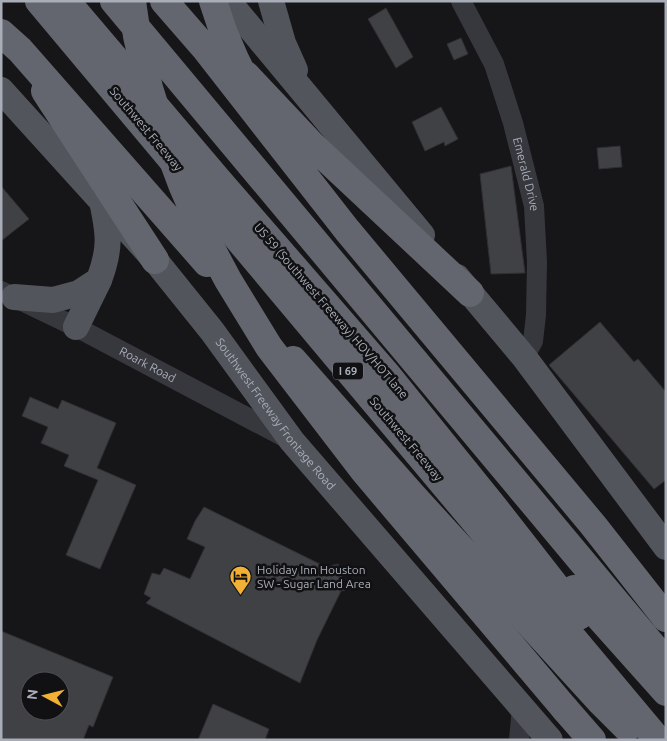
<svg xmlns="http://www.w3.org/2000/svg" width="667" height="741" font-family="Ubuntu,sans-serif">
<rect width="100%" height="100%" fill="#161618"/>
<!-- building -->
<path fill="#404145" stroke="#303034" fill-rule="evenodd" d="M386,8L413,57L396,68L368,19Z
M461,38L468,54L454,60L447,44Z
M441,107L458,139L445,146L444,142L425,151L412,122Z
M620,146L622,167L599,169L597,148Z
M511,166L525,273L491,274L480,174Z
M1,186L29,219L1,241Z
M600,322L634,362L638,359L666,392V480L654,489L549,365Z
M30,397L58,409L62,400L116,423L97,468L136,485L100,569L66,555L98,480L64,466L69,455L41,443L48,427L22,416Z
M204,507L326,567L338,564L346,590L341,591L317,640L300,683L146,603L151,598L144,594L152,573L160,575L164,568L190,579L205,547L187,539L195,521Z
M1,631L113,677L93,727L89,725L83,740H1ZM30,681H60V711H30Z
M213,704L269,729L265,740H198Z"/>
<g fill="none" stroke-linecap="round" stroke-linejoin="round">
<!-- minor -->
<g stroke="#37383d" stroke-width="20">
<path id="s1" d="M461,1L494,64L513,123L534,206L537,262L536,315L533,341L524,357"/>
<path id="s2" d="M1,291L76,327L288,439"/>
<path d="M519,740L522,708"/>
</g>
<!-- major -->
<g stroke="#53555c" stroke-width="26">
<path d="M228,1L422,235"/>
<path d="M271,1L283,43L295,70"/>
<path id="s3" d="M1,90L155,260L212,331L292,441L550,740"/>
<path d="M457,277L524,357L666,547"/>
<path d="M14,297L53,300L79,293L99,280C111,248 109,234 102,201"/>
<path d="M76,327L99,280"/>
</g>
<!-- highway -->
<path stroke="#63666e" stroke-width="28" d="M39,1L658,740
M66,1L218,180L388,376L493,506L579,616
M114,1L666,662
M164,1L204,47L347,230L593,525L666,618
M213,1L223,31
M246,75L313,146L470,293
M45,91L155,260
M293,360L412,495L600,701L627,728
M574,589L666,692
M565,709L592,740"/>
<!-- highway-bridge -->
<path stroke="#63666e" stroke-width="28" d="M132,1L137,36L149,88L165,139L183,187L203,233L228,280L269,347L364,471L565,709
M223,31L235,59L258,105
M1,33L20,50L207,263"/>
</g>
<!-- icons -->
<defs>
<symbol id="hotel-pin" viewBox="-11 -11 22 30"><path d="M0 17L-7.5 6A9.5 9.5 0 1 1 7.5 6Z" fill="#f2b134" stroke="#111113"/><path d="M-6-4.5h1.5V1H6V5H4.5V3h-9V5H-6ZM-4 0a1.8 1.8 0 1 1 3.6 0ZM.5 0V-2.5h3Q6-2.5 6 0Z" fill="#111"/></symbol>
</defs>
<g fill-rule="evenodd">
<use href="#hotel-pin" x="228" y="564" width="25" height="34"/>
</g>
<g text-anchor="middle" stroke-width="5" stroke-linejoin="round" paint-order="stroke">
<!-- shield labels -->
<rect fill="#111113" stroke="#7b7e86" stroke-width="1" x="333" y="362.5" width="30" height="17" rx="4"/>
<g font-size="11" font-weight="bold" fill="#a8adb8">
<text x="348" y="375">I 69</text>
</g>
<!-- street labels -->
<g font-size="12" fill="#a8adb8" stroke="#111113">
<text transform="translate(146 129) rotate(50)" y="4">Southwest Freeway</text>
<text dy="4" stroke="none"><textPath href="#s1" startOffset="186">Emerald Drive</textPath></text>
<text transform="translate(331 311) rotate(49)" y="4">US 59 (Southwest Freeway) HOV/HOT lane</text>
<text dy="4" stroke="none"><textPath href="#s2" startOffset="164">Roark Road</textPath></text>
<text dy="4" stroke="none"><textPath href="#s3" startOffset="425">Southwest Freeway Frontage Road</textPath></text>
<text transform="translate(406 439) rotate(50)" y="4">Southwest Freeway</text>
</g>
<!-- poi labels -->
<g font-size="12" fill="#a8adb8" stroke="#111113" text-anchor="start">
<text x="257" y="574">Holiday Inn Houston<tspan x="257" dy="14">SW - Sugar Land Area</tspan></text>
</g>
</g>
<!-- border -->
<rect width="667" height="741" fill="none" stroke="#a8adb8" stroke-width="5"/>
<!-- north arrow -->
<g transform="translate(45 696) rotate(277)"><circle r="24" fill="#111113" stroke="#4d4f55"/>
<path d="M0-4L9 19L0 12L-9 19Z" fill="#f2b134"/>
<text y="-8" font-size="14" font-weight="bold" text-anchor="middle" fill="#a8adb8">N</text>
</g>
</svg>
